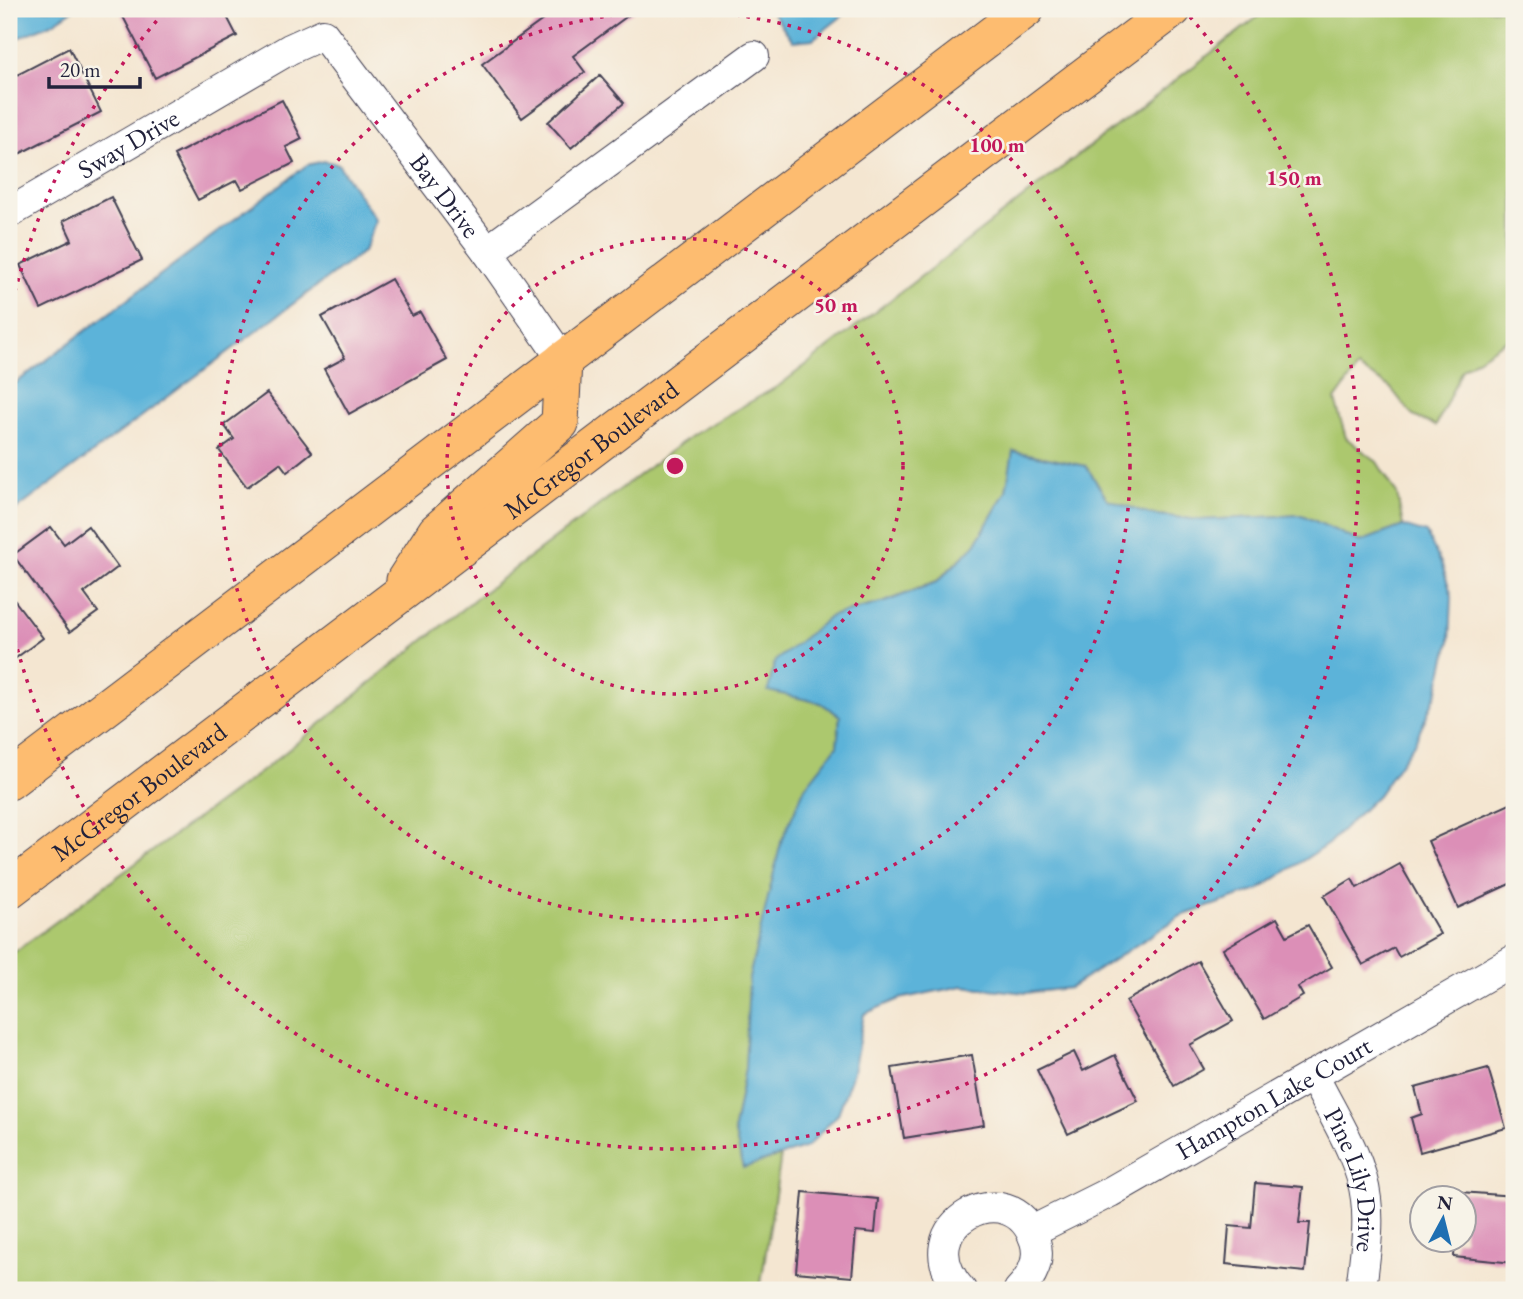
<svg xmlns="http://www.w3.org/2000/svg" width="1523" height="1299" font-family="'EB Garamond',serif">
<rect width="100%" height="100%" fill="#f7f3e8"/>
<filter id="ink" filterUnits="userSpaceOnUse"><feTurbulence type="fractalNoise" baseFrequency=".0143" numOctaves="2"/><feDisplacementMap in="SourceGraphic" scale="14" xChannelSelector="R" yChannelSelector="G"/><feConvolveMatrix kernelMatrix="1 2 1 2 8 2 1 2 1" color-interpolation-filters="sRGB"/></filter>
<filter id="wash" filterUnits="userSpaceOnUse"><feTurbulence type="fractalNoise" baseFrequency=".00686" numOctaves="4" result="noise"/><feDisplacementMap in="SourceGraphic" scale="28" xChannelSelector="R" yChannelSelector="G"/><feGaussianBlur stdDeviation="1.57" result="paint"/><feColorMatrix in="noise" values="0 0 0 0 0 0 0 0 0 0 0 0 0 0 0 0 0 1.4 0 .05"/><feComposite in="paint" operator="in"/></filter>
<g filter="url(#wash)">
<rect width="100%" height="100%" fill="#f4e6d1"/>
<!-- green -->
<path fill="#acc86e" stroke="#677554" stroke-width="2" d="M1268,9H1514V335L1462,369L1436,426L1413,416L1390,387L1358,368L1335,400L1346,438L1377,462L1397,494L1403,526L1360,542L1302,515L1200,520L1149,514L1107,499L1086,466L1014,451L1006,491L975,545L937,581L885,602L831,616L769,691L821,703L840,716L837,747L805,787L745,1069L734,1129L743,1167L781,1156L760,1290H9V956L262,771L476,598L692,435L780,385Z"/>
<!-- water -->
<path fill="#5cb3d9" stroke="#3f6a8a" stroke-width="2" d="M9,9H74L53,23L9,42Z
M770,9H851L813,39L793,41Z
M324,161L338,164L376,220L364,251L9,515V388L307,165Z
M1013,451L1086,466L1107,499L1149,514L1200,520L1302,515L1360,542L1403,526L1426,533L1442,565L1452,596L1450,641L1438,690L1415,742L1378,795L1328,844L1258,890L1181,916L1070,988L1026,993L962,986L899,999L864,1014L853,1072L838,1114L807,1147L743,1168L734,1129L745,1069L749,978L781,842L805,787L837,746L840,716L821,703L768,691L775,661L831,616L885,602L937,582L975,545L1006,491Z"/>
<g id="blocks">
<!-- building -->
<path fill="#dc8fb7" d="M119,9H223L237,36L155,78Z
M558,9H637L573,56L585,72L522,118L482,64Z
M69,48L101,112L9,159V79Z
M600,75L624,103L571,148L548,122Z
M282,100L302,139L286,147L294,163L242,189L237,180L198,200L174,155Z
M111,197L142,260L41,309L20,265L72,240L63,221Z
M391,279L412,316L420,312L447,360L349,414L324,369L345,358L322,317Z
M267,393L312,452L287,472L280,463L247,487L219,450L234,439L224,425Z
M88,526L118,567L84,593L98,612L70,632L13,555L51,527L64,544Z
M9,593L43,638L9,663Z
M1510,804L1514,813V882L1458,908L1428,841Z
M1400,864L1440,934L1399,957L1394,948L1363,965L1324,896L1352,879L1357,888Z
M1277,918L1287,936L1308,925L1332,967L1298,987L1303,996L1264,1019L1223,949Z
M1198,961L1233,1021L1190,1045L1204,1069L1174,1086L1126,1001Z
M1074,1052L1083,1071L1115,1055L1138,1101L1068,1134L1037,1070Z
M972,1055L984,1125L904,1138L892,1068Z
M1488,1068L1506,1128L1420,1152L1411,1118L1422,1114L1415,1088Z
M1255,1183L1303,1187L1299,1223H1310L1305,1272L1226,1264L1229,1226L1251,1228Z
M803,1192L878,1199L875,1233L856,1231L852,1277L796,1272Z
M1460,1192L1514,1196V1263L1454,1257L1455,1240H1464V1198H1459Z"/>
</g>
</g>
<g filter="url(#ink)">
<use href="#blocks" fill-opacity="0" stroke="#423f52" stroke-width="2"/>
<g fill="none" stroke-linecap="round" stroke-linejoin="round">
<defs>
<g id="minor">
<path id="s1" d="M9,213L290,49L323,34L487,251L563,360"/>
<path d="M487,251L754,56"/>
<path id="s2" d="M1313,1075C1332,1114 1361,1156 1366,1199C1370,1229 1364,1261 1361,1290"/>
<path id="s3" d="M1032,1231L1110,1192L1514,960"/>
<path d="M961,1290C903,1226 1012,1169 1035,1241C1041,1260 1032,1277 1019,1290"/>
</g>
<g id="major">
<path d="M405,580L436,532L560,423L563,360"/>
<path d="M9,781L1026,9"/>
<path id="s4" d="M9,890L1173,9"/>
</g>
</defs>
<!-- minor casing -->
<use href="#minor" stroke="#423f52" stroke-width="32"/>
<!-- major casing -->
<use href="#major" stroke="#423f52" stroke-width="39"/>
<!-- minor -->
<use href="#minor" stroke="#fff" stroke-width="30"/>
<!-- major -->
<use href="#major" stroke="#fdbc70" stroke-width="37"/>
</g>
</g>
<!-- distance rings -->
<g fill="none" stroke="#c2185b" stroke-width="3.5" stroke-dasharray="3.5 7">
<circle cx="675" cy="466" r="228"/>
<circle cx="675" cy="466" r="455"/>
<path d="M10 312A683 683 0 0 1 167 9M1183 9A683 683 0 1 1 10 620"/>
</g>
<g text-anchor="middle" stroke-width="5" stroke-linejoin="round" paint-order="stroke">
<!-- street labels -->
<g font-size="26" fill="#22223b" stroke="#f7f3e8">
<text dy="9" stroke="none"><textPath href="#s1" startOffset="138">Sway Drive</textPath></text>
<text dy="9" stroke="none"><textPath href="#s1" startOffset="564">Bay Drive</textPath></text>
<text dy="9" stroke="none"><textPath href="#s4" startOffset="730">McGregor Boulevard</textPath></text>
<text dy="9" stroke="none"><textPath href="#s4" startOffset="163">McGregor Boulevard</textPath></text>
<text dy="9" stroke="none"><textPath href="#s3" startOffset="276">Hampton Lake Court</textPath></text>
<text dy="9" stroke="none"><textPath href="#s2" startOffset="114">Pine Lily Drive</textPath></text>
</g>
</g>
<circle cx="675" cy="466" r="10" fill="#c2185b" stroke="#f7f3e8" stroke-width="3.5"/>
<g font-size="21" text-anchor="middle" font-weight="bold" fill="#c2185b" stroke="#f7f3e8" stroke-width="5" stroke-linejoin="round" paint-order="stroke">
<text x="997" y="152">100 m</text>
<text x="1294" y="185">150 m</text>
<text x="836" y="312">50 m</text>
</g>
<!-- margin -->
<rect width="1523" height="1299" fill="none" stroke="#f7f3e8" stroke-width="35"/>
<!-- north arrow -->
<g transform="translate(1443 1219) rotate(7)"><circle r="33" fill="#f7f3e8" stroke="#a29fa3" stroke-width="2"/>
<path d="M0-5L12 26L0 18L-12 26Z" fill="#1f6fb2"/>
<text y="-10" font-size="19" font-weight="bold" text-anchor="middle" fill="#22223b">N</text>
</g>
<!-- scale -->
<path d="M49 77v10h91v-10" fill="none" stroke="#22223b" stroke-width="3.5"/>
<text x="60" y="77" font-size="21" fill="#22223b" stroke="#f7f3e8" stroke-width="5" paint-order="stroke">20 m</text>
</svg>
